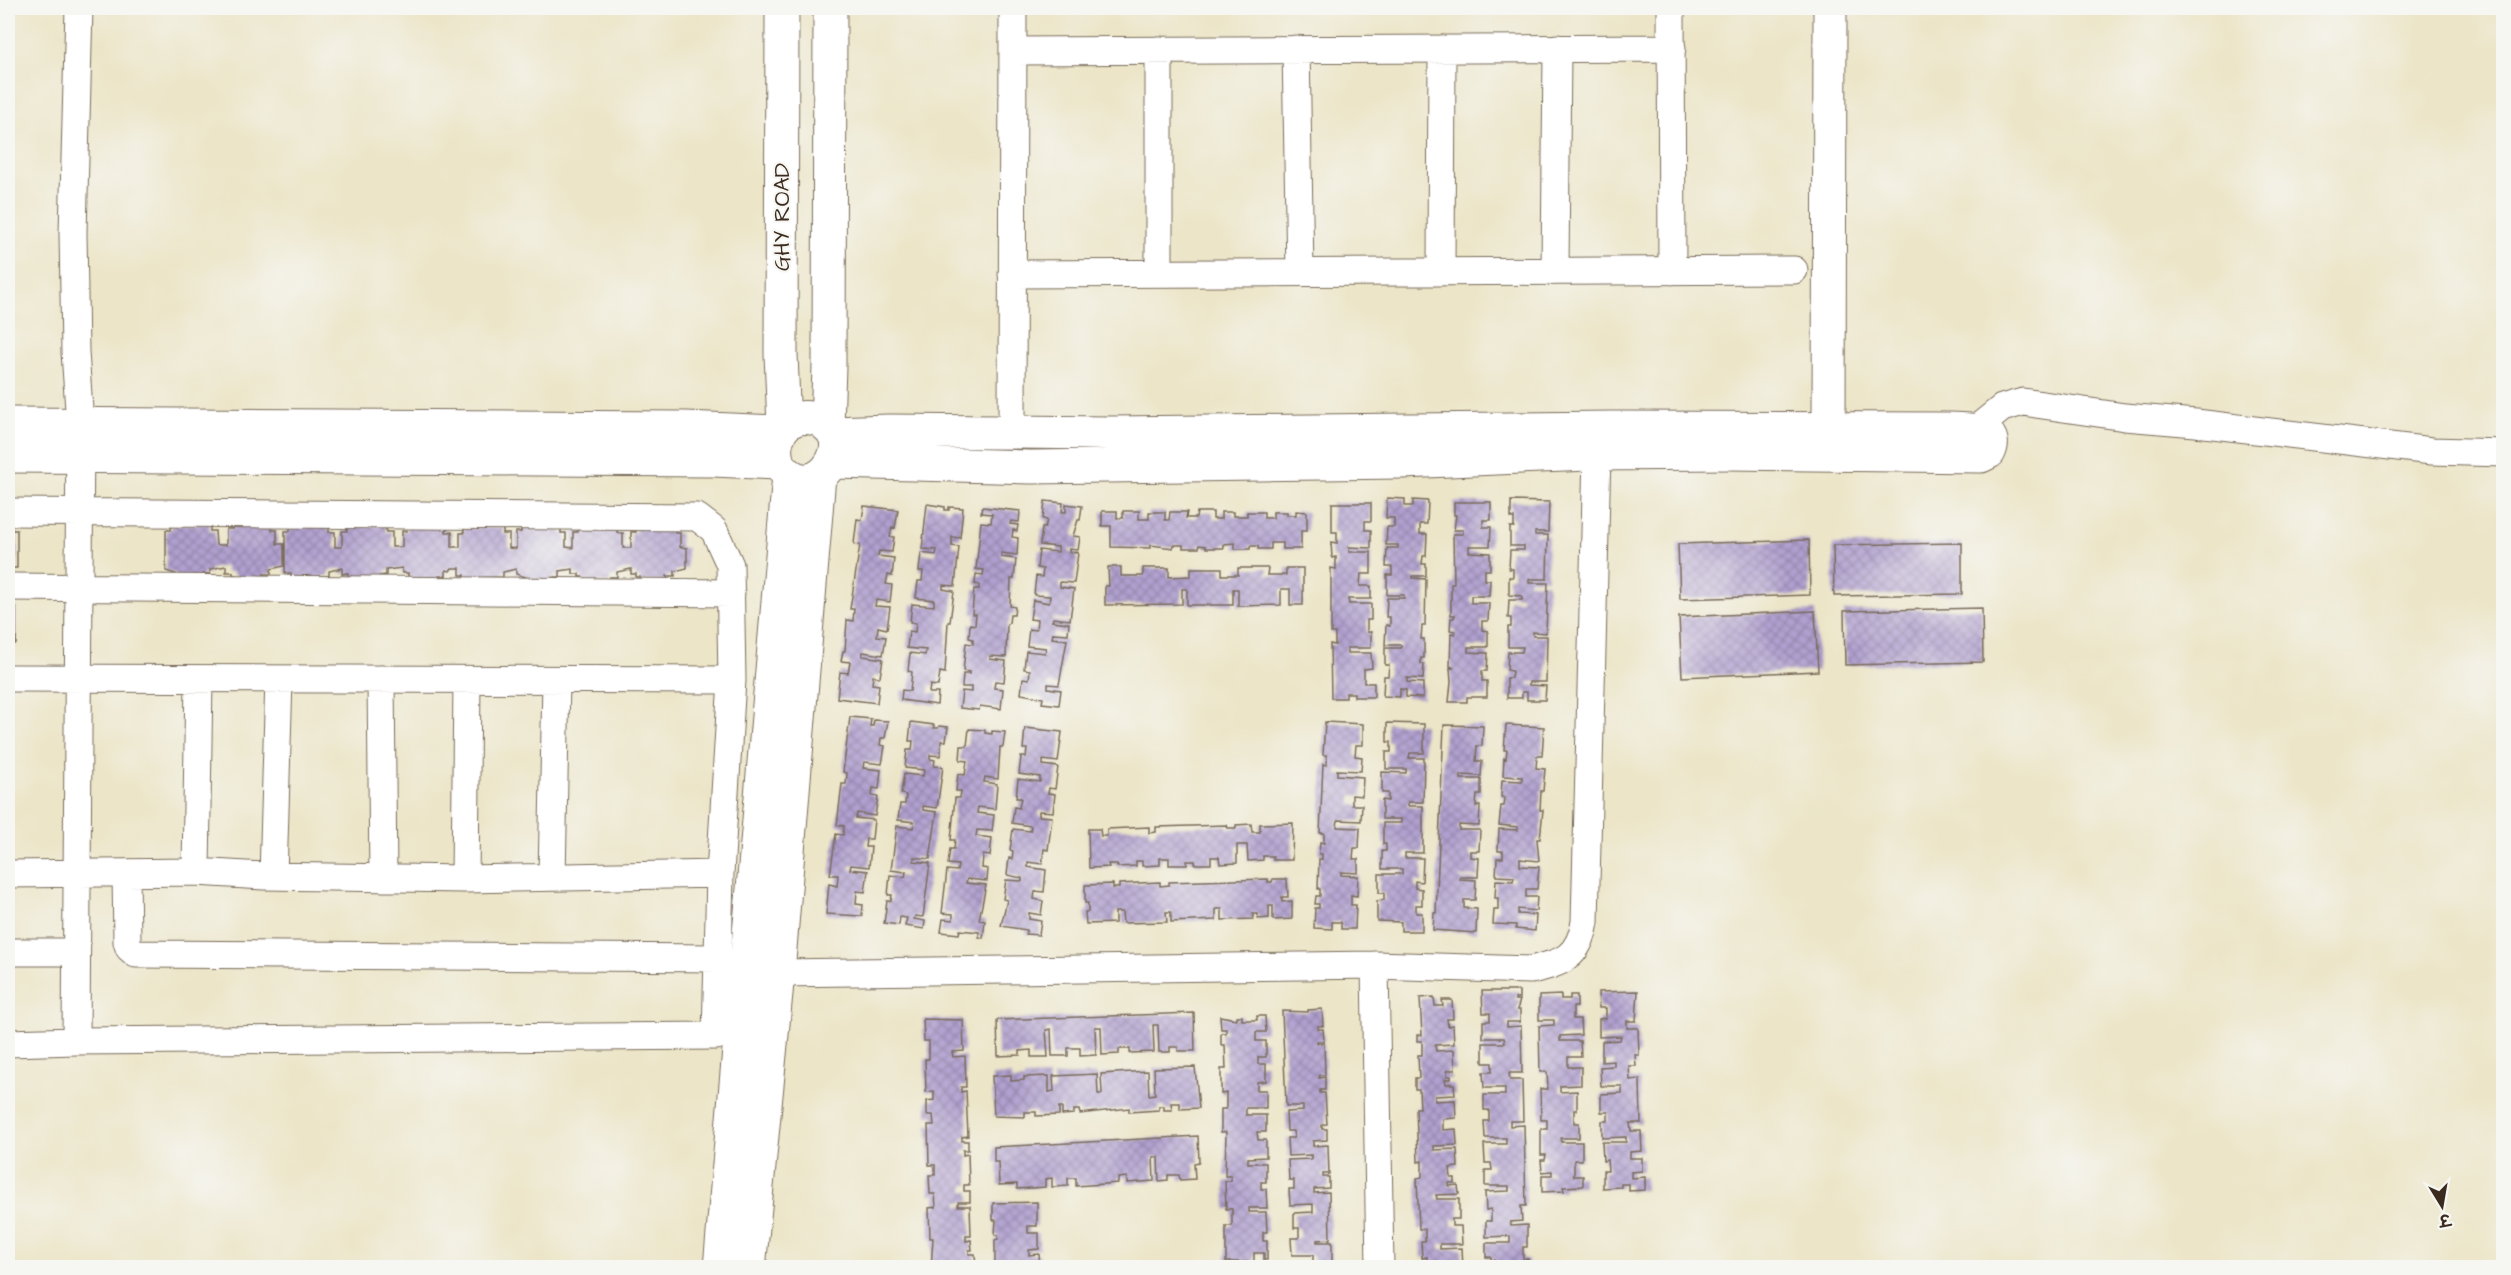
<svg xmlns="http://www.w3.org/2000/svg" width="2511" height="1275" font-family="'Architects Daughter','Playpen Sans Deva',sans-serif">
<defs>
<pattern id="building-cross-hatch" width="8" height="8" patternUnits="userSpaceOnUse" patternTransform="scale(1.5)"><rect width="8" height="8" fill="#b1a0d0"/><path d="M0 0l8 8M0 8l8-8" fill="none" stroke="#9183a8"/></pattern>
</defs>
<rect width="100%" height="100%" fill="#f6f6f2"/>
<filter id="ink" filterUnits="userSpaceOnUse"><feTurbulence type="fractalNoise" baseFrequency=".0167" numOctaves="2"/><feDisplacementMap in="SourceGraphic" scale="12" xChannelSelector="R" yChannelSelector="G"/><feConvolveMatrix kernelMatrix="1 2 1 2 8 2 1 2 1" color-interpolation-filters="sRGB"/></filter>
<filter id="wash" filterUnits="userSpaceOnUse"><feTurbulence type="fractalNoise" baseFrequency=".008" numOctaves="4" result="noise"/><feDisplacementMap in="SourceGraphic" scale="24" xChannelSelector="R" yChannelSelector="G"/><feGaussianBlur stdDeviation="1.35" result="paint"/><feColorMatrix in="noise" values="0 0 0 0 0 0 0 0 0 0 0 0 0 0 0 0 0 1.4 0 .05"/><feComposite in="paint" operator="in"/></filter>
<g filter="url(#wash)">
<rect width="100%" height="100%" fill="#ece5c8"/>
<g id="blocks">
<!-- building -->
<path fill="url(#building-cross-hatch)" d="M1387,498L1405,499V506H1413V500L1428,501L1427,524H1420V534H1427L1426,556H1423L1422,564H1426V576H1412V578L1426,579L1425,626H1422L1421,639H1424V658H1421V664H1424L1423,679L1407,678V682L1423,683V698L1406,697V690L1400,689V697L1383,696L1384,676H1388L1389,665H1385V648H1401V645H1385L1386,625L1390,626V617H1386L1387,598H1404V595H1387V575H1392V567H1386L1387,548H1398V545H1386L1387,527H1394V518H1386Z
M1045,501L1063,503L1062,512H1066V504L1082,506L1080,520H1078L1073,536L1080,537L1078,550L1069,549V552L1078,553L1074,583L1060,582V587L1074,589L1070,620L1053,618L1052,621L1069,623L1068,634L1053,633L1052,638L1067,640L1059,685L1048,684V688L1061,690L1059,705L1042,703L1043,698L1021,694L1023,678L1029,679L1030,670L1024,669L1026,651L1045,653L1046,648L1027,646L1029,629L1036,630L1037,620L1030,619L1033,600L1049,603L1050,596L1034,595L1036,576L1042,577L1043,569L1037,568L1039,550L1058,552V547L1040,545L1042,528H1045L1047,520L1043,519Z
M1511,501L1549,502L1548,532H1535V535H1548L1547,579H1529V583H1548L1546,633L1533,632V636H1547L1546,682H1529V685L1546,686L1545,700H1527V692H1522V698H1507V678H1511L1512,671L1507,670L1508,652H1522L1523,647H1508V627H1511V618H1508L1509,600H1522V596L1509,595V577H1513V569H1509L1510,550H1524V546H1510V527H1514V518H1511Z
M1454,502H1491V520H1483V527H1491L1490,546H1469V552L1490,553V570H1485V580H1490L1489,596H1471V603H1489L1488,621H1482V630L1488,631V647H1468V652L1488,653L1487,671H1482V681H1487V697H1467V702H1449L1451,682L1450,668H1454L1450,666L1451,633L1455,634V631L1450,630L1451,618H1454L1455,615H1451V584H1454L1453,534H1463V530H1454L1456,515H1454Z
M1332,503H1371V521H1365V530H1371V548L1349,547V552H1371V574H1361L1360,586H1371V599H1348L1349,604H1371V620H1367V632H1371V648H1347V653H1371L1372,668L1364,669V683H1374V697H1354V693H1346V698H1331L1330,644L1335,645V633H1331V568L1336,569V557L1332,558L1331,542L1337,543V532H1332Z
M927,504L945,507V510H949V507L963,508L960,538L952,537V546L959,547L955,586L943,585V589L954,591L950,622H948L945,673L940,672L938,686L930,685L929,693H938L937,705L901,700L902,690L910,691L912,672L908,671L910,653L925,655L926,650L907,648L909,631L915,632L916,623L910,622L912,604L934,606V600L916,598L918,581H922L923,571H919L921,553L936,555L937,550L922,549Z
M864,506L898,510L895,528L892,527L890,537H894L892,552L879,551L878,556L894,558L892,576L888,575L886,584L892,585L890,602L876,600L875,606L890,607L887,629L878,627L877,636L886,637L883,655L863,652L862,656L883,659L880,677L873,676L872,684L879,685L877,703L837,698L840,672L848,673L850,662L841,661L843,651H845L847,620L853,621L854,609H850L860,545L854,544L857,519L862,520Z
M982,507L1020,511L1019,522L1011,521L1010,524L1018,525L1017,531L1013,530L1012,537L1018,538L1017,555L1001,553V557L1016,559L1014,579H1011L1010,606L1015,607L1014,615H1010L1009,623L1007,624L1006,657L990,656V659L1006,661L1004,682L995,681L994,688L1003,689L1001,709L980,706L979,710L960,708L962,691L971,692V687H962L963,674H969V672L963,671L966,643L973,644V639L969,638L970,624L975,625L976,614H972L974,589H979V585L975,584L976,574L983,575L984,570L976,569L981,522L991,523L992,514L981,513Z
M1102,511H1117V518H1123V511H1139V519H1149V512H1165V520H1169L1170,512H1187L1186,518H1196L1197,512H1213V519H1221V512H1233V516H1247V512H1264V518H1273V512H1287V515H1296V511L1307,512V531H1301V549H1283V543H1271V549H1258V546H1250V549H1235V543L1224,544V548H1206V546L1199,545V548H1183V545H1174L1173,548L1151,545V548L1111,547V526H1102Z
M11,523V530H17V568H11L12,572H8V524Z
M210,523V531H215L216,545H226V529H232V525L272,523V530H277V544H284V566L271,569V574H264V580H236V575H233V572H226V566L210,569V574H203V580H176V574L166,571V530H171L172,525Z
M329,525V532H335V547H342V531H347V527L386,525V532H392V547H402V531H407V526L446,525V532H452V547H460V533H464V528L503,527V534H509V548L516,549V532H521V528L561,526V533H566V547L573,548V532H578V528L617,526V533H623V548H631V532H636L635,527L675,526V533H680V547L687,548V568L675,571V576H667L668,582H640V577H636V574H631V569L617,572V577H610V583H582V577H579V574H573V569L560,571V577H554L553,582L526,583V577L516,574V569L503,572V577L465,578V575H460V568H452L450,571L446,570V576H439V582H411V577H408V573H402V568L386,570V575L379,576V581L348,576V573L342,574V568L329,571V576H322V582L291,577V573H285V531H290V527Z
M1809,540L1810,595L1680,599L1678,544Z
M1962,543V594L1834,596L1833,545Z
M1108,567H1121V576H1143V568H1169V577L1191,576V568H1222V575H1238V568H1268L1267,575H1286V568H1303V605H1290V589H1281V605L1238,606V589H1233V605H1187V589H1182V604L1105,605V586H1109Z
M8,600H10V607H16V644H11V648H8Z
M1982,608L1983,662L1845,665L1844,611Z
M1815,611L1818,671L1682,677L1679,617Z
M850,717L871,719L870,726H873L874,720L888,721L885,738H881L880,745L885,746L882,764L864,762L863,768L881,770L879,789L873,788L872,796L878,797L875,816L857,813L856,818L874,820L872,839H866L865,847H871L869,867L851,865L850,869L868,871L865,892L857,891L856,904L863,905L862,916L826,914L829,884L837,886L838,875H830L836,834L843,835L844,826L837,825L842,784H846L847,773L843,772Z
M911,722L934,725V728H938L939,726L948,727L946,741H941V756L930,755V759L935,760L934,766L943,767L937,808L923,806V810L937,812L930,859L914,857V861L930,863L923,917L915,916L914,919L925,921L924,929L905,926L907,918L900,917L899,925L884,923L887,901H891L892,895H888L890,875L905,877L906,872L891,870L897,826L913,828L914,822L898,820L900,804H905L906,795L901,794L904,774L923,776L924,770L905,768L907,750H912L913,741H909Z
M1325,722L1363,724V745H1356L1355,756L1362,757L1361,771L1337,770V775L1363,777L1362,796L1352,795V805H1362L1361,821L1338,820L1337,827L1360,828L1359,848H1354L1353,859H1358V873L1341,872V875L1358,876L1357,896L1351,895V905H1356L1355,929H1341V922H1332V929L1314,928L1315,908H1319V904H1315L1316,896H1320V889H1318L1319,859H1322V854H1319L1320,842L1324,843V833H1320L1323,764L1327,765V755H1323Z
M1387,723L1424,724V753H1410L1409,758H1424L1423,802H1408V806H1423V853H1405V858H1423L1422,882L1415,881V888L1422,889V905H1416V913H1422V931H1401V922L1377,921V901L1384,900V893H1379V874H1402V869H1382V851H1386V844H1383V823H1401V819H1382V800L1388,801V793H1382V772L1406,773V769H1386V752H1391V742H1387Z
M1444,725L1483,726L1482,746H1477L1476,761H1482L1481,776L1461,775V779H1481V795H1477L1476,806H1480L1479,826L1459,825V830H1480L1479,851H1470V857L1479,858L1478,877H1460V879L1476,880L1475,900H1464V908L1477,909L1476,933L1433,930L1434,913H1436Z
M1506,725L1544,727L1542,756H1537L1536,768L1545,769L1543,791H1541L1540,810H1543L1540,839H1537L1539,861L1520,859V866L1539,867L1537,889H1526V897H1537L1536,911L1518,909V914L1536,915L1535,931L1516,929V925L1493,924L1494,910H1498V898H1495L1496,880L1513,881L1514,877L1496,876L1497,858H1503V851H1498L1499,829L1518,830V827L1499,825L1501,806H1504L1505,798L1501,797L1502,780L1522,781V777L1503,776L1504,758L1506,759L1507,750H1504Z
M1025,728L1062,732L1058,762L1043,760V765L1058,767L1055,789L1049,788L1048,793L1055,794L1053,812L1039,811V816L1052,817L1048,850L1044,849L1042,864L1028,862V867L1046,870L1044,892L1035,891L1034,899L1043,901L1041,915L1029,913V919L1041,921L1039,935L1026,934L1027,930L1001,926L1007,900L1003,899L1006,880L1022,881V878L1007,875L1009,858L1012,859L1013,851L1010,850L1013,829L1030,831L1031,826L1012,823L1014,807L1019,808L1021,798H1016L1018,779L1040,782V777L1019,774L1021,757H1026L1027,749H1023Z
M969,729L985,730V733L992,734V731L1005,732L1003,747H1000L998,779L985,777L984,782L997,784L995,809L978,807L977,813L994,815L992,831L977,830L976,836L992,838L990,856L983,855L982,868L988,869L987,881L967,879L966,883L986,885L979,920L985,921L983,938L979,937V932L960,930L959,934L941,932L943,919L953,920V914L942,913L947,870L957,871L958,865L948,864L950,849H954L955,840H951L955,798H960L961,791H956L958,774L965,775L967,761L960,760L961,746H967Z
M1293,823L1292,860H1273V856H1263V860L1248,861L1247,845H1237V863L1220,864L1219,857H1211V864H1195V861H1187V865H1169V858H1160V865L1142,866V861H1136V866L1117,867V864H1108L1109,867L1089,868L1088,829H1100L1101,836H1107V829L1149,827V833L1156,832V827L1227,825L1228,828H1236V825L1251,824L1252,832H1260V824Z
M1268,879V882H1272L1273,879H1287L1288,897H1282V902L1292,901V919L1273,920V906H1269V918L1258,919V914H1253V919L1222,920V909H1216V920L1171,922V912H1166L1167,922L1123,923L1122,912H1115V923L1086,924L1085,912H1088V903H1085V885L1113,884V888H1119V884L1160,882V886L1169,885V882Z
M1482,991H1519V998H1515V1000H1520L1517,1010H1520V1022H1507V1027L1521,1026L1522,1073H1509L1510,1080H1522L1523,1121H1510V1126L1524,1125L1526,1206H1521L1522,1221L1510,1222L1511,1226L1527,1225V1247H1523V1259H1528V1268H1495V1260H1491V1257H1486V1243H1510V1236L1486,1237V1221H1491V1209L1486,1210L1485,1192L1509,1191V1186H1485V1170H1492L1491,1163H1485L1484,1144H1506V1138H1485L1484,1121H1489V1110H1484V1095H1505V1088H1484L1483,1072H1492V1063H1483V1043H1505L1504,1038H1483V1021H1490V1013H1483Z
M1638,991L1636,1021H1627V1028H1638L1639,1055H1635L1636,1066H1629L1630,1080L1640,1079L1641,1123H1630L1631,1131H1641L1642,1151L1630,1152V1158H1642V1171L1631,1172V1178L1645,1177V1190L1629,1191V1184H1621V1187L1603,1188V1171H1608L1607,1160L1603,1161L1602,1142H1626V1137L1602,1138V1121H1608V1112H1601V1094L1622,1093V1086H1601L1600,1067L1614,1066V1061L1602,1062V1041L1620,1040L1621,1036L1599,1037V1019L1606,1018V1008H1599L1598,992Z
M1561,995V999H1570V995H1577V1007H1573V1019H1580L1581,1035L1560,1036V1041H1580L1581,1057H1568V1067H1581V1085L1560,1086V1092L1577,1091V1110H1574V1123H1579V1138H1561V1142H1582V1160H1574V1176H1583V1186L1563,1187L1564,1191L1542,1192V1175H1552V1171L1542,1172L1541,1160H1545L1546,1155H1541V1129H1547V1120H1541L1540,1089H1548L1547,1072H1540L1539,1026L1554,1025V1020H1539V996Z
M1434,997L1435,1006H1443L1442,1000H1452L1453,1019H1447L1448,1026L1453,1025L1454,1044L1435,1045L1436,1051L1454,1050L1455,1070H1447V1076H1451V1079H1445L1446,1084H1454L1455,1095L1435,1096V1101L1455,1100L1456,1118L1443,1119V1130L1456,1129L1457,1145L1434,1146V1150L1457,1149L1458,1167L1450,1168L1451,1178H1455V1183H1449V1186L1458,1185L1459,1194L1436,1195L1437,1199H1459V1219H1452V1226H1461L1462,1244H1440V1249L1462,1248L1463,1268H1422V1265H1427V1257L1422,1258L1421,1241H1425V1229H1419L1417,1178L1422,1177V1161L1418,1162L1416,1108H1420L1419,1089H1415V1078H1419L1418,1055H1422V1041H1417V1035H1422L1420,998Z
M1322,1009L1323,1026H1318V1029H1323L1324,1041H1317V1043H1324L1325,1075H1320L1319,1078L1325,1077V1090H1320V1093H1325L1327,1124L1322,1125V1129H1327V1140L1313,1141V1146L1328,1145L1329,1174H1323V1177H1329V1188L1314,1189V1193L1329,1192L1330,1239L1317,1240V1242H1332V1263H1313V1255H1292L1291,1238H1299V1228H1294V1213L1313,1212V1204L1290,1205L1289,1189H1294V1180H1289L1288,1160L1311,1159V1155L1288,1156L1287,1138H1294L1293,1131H1287L1286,1112L1303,1111V1106H1286L1282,1011L1308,1012V1010Z
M1194,1013L1195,1051H1178V1047H1170V1052H1159L1158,1025H1153L1154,1052L1130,1053V1049H1119V1054L1102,1055L1101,1027H1095L1096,1055L1080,1056V1048H1068V1056H1052L1051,1029L1046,1030L1048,1057H1031V1050L1020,1051V1055L998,1056L997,1020Z
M1220,1016L1236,1019V1016H1242V1020H1257V1016H1265L1266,1032H1256V1041H1266V1057H1258V1064H1266V1081L1257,1082V1090H1266V1108H1246V1115H1266V1132H1257L1258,1140H1266V1157L1248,1158V1163H1266V1182H1261V1189H1266L1267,1208H1249V1212H1266L1267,1232H1263V1241H1267V1260H1264V1253H1254V1262H1226V1226H1232V1209H1226L1225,1181H1231V1176H1225L1226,1132H1221V1109H1226V1093L1221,1094V1069H1226L1225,1045H1221V1033H1226V1029H1221Z
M923,1019L963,1020L964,1051L952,1052L953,1057L965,1056L966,1087H961V1092L966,1091L968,1136L962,1137V1141H968V1150H963V1155L968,1154L969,1185H964V1191H970V1202H958V1206H970L971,1236H966V1241L971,1240L972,1250H969V1254H975L976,1268H931L933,1238H930L929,1208L936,1207L935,1194H930L929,1175H935V1165H929L928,1125H934L933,1115H927V1101L934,1100V1091L926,1092L925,1059H929V1041H924Z
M1195,1067L1199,1108L1180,1109V1103H1171L1172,1110H1164V1106H1159V1110L1129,1112V1108L1080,1114L1079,1110H1074V1114L1062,1115V1107H1059V1115L1036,1116V1112H1025V1117L994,1116L992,1076L1011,1075V1081L1024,1080V1077L1049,1076V1092L1054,1091L1053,1076L1097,1074L1098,1094H1102L1101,1074L1148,1071L1149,1095L1155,1094L1154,1068Z
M1198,1136L1199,1162L1194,1163L1195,1179L1180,1180L1179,1175H1168V1180L1159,1181L1158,1157H1153L1154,1181L1127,1183V1177L1118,1178V1183L1076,1186V1178H1068V1186L1052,1187V1178L1045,1179V1187L1017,1189V1184L999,1185L998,1162H994V1147Z
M1037,1202V1226H1028V1233H1039V1249L1029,1250V1255L1039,1254L1040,1268H995V1240L998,1239V1235H995L996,1220H993V1203Z"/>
</g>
</g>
<g filter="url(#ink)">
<use href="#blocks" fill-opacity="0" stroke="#796b5a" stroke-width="1.5"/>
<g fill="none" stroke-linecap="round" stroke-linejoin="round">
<defs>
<path id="minor" d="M1671,8L1672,271
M1296,49L1300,272
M1159,50V273
M1013,51L1672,48
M1555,271L1557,48
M1441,272L1442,49
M1012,274L1794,270
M1975,430L2002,408L2023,402L2125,417L2196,423L2432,451L2504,453
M1012,432L1013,8
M8,512L697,517L714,530L730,565L732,680L720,874L465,879L264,876L196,872L8,874
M8,587L731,593
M8,678L732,680
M381,679L383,878
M196,872L199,679
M126,873L127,942L129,948L136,954L719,958
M273,876L279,679
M552,877L556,680
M465,879L467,680
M8,952H76
M1375,965L1380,1268
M778,973L1375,965L1530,970C1562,963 1579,958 1585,922L1597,454
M76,1041L80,424L75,352L73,233L79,8
M8,1043L76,1041L716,1036L720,874"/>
<path id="tertiary" d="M782,8L781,354L784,427
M8,424L686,428L779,432
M827,426L829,366L830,8
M1829,429L1830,8
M833,433L889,431L1111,433L1613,428L1949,429C1964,430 2001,426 1989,452L1981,456L1730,453L1589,454L1402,462L1031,467L833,462
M8,456L714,460L778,463C817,517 868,427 811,418C784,414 770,440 778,463
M720,1268L789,475
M749,1268L778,973L819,476"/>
</defs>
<!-- minor casing -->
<use href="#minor" stroke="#796b5a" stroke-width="29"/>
<!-- tertiary casing -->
<use href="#tertiary" stroke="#796b5a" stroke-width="35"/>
<!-- minor -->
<use href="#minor" stroke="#fff" stroke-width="27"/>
<!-- tertiary -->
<use href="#tertiary" stroke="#fff" stroke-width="33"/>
</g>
</g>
<g text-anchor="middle" stroke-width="4.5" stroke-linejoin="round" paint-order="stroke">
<!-- street labels -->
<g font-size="22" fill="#3b2a1e" stroke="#f6f6f2">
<text transform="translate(781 217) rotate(-90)" y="8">GHY ROAD</text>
</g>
</g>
<!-- margin -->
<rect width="2511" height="1275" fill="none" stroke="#f6f6f2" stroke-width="30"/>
<!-- north arrow -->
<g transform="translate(2442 1206) rotate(169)" stroke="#f6f6f2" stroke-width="4.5" paint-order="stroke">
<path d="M0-4.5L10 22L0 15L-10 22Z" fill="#3b2a1e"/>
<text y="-9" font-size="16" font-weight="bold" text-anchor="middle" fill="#3b2a1e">उ</text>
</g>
</svg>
